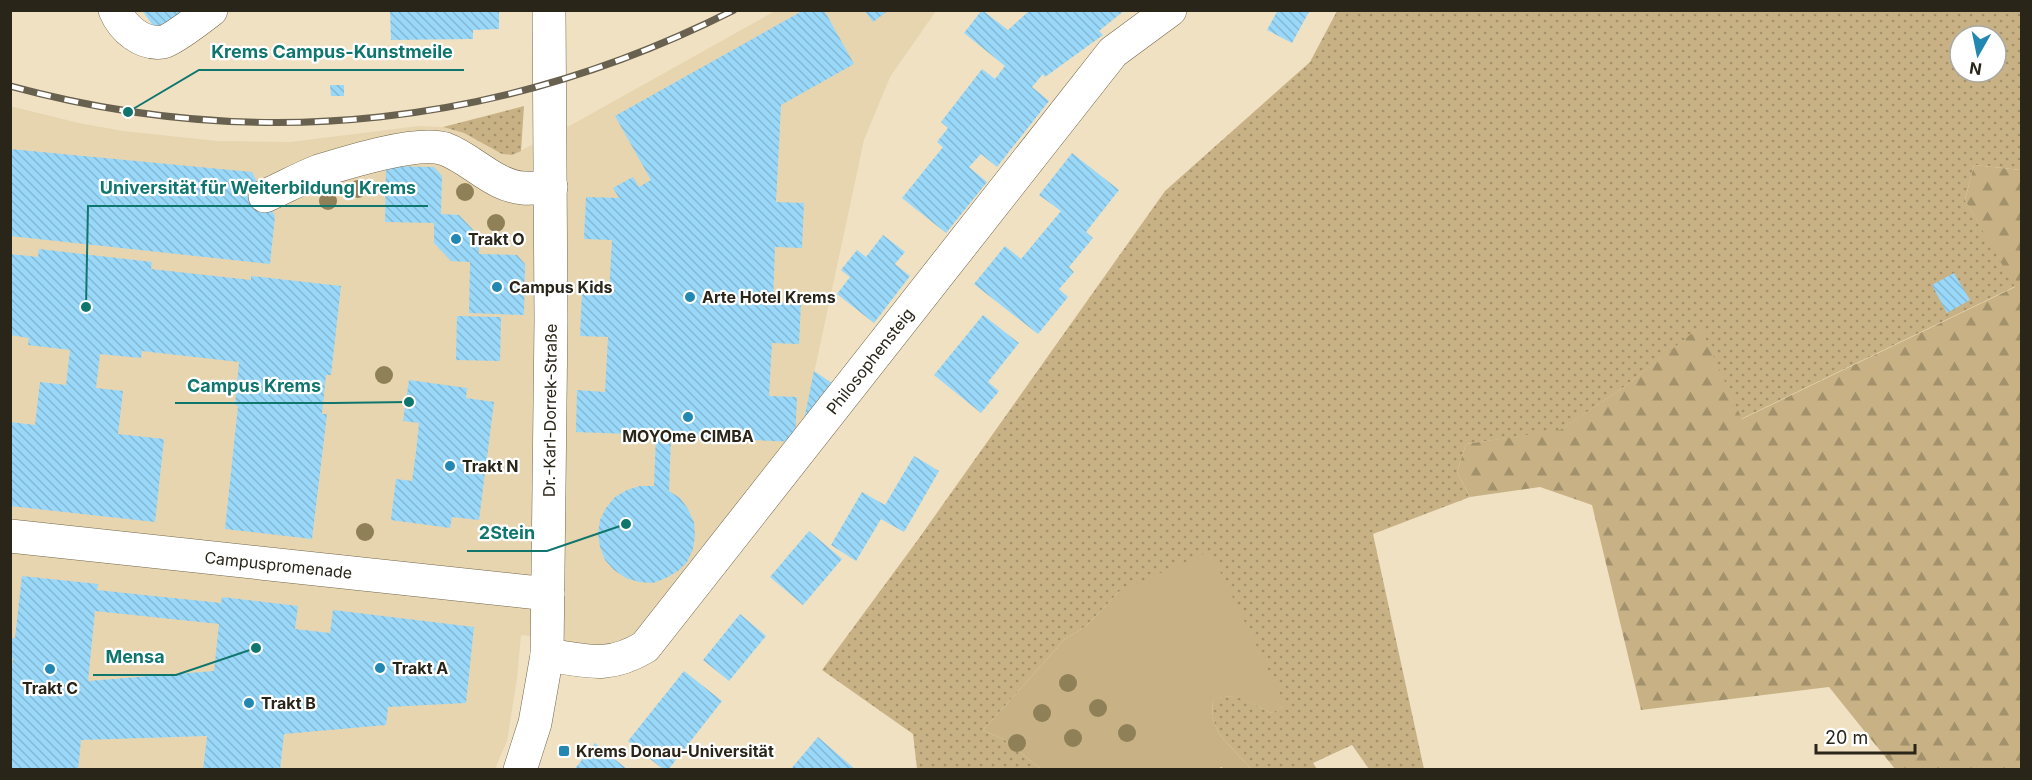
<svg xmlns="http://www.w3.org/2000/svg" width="2032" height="780" font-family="Inter,sans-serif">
<defs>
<pattern id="grass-dots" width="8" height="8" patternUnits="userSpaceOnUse" patternTransform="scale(1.5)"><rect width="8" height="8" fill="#c8b285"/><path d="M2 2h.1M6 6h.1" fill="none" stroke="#a3916c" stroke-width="1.8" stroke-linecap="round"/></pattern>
<pattern id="forest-firs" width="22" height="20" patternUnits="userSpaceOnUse" patternTransform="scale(1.5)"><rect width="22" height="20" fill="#c8b285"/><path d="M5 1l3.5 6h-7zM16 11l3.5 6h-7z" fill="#a3916c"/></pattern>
<pattern id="building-back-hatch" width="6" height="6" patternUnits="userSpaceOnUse" patternTransform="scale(1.5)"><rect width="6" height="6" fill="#99d8f8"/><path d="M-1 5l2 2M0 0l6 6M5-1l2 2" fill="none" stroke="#84b9d4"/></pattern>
</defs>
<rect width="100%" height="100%" fill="#f0e1c2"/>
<!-- built -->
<path fill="#e7d5b0" d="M775,11H936L890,77L864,140L801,434L653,623L612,647L521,635L517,679L507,741L495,769H11L10,106L79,123L123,131L217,141L290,142L419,126L443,127L464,133L502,154L512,155L573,124Z"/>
<!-- grass -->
<path fill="url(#grass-dots)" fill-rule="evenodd" d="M1337,11H2021V170L1974,165L1965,200L2016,286L1741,419L1700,328L1624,387L1559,431L1466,444L1457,472L1470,497L1373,534L1424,769H1369L1352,745L1313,763L1317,769H1251L1219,734L1212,717L1213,701C1234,689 1251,703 1271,713L1285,706L1120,591L1086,626L1065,639L983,730L1005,740L1041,769H917L913,734L822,670L917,541L1165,191L1310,62ZM1960,36H1996V72H1960Z
M524,106L521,151L512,155L502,154L464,133L443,127Z"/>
<!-- forest -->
<path fill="url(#forest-firs)" d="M1974,165L2021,170V769H1895L1829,687L1641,710L1592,505L1540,487L1470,497L1457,472L1466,444L1560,430L1624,387L1700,327L1742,419L2015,287L1965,200Z"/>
<!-- green -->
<path fill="#c8b285" d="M1210,551L1286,706L1271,713C1252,704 1234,689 1213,701L1212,717L1219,734L1251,769H1223L1222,767L1214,770L1041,769L1005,740L983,730L1065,639L1086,626L1120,591Z"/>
<!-- building -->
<path fill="url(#building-back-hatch)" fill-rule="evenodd" d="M142,10H190L158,33Z
M390,10H499V29L473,30V39L391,40Z
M804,10H824L854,64L781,105L776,202L804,203L802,248L775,247L773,302L801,303L799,344L772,343L769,396L797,397L795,442L671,436L669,491L680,498L688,509L694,522L695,536L693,549L687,562L678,571L666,578L653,583L639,582L626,578L614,570L605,560L600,547L598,534L600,520L606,508L615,497L627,490L640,486H654L656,435L576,432L577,390L605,392L608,337L580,336L582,292L609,293L612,240L584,239L586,197L619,198L613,188L633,177L639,187L651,180L615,116Z
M864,10H889L873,22Z
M982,10L1008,30L1030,10H1125L1099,31L1103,35L1045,77L1043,74L1032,87L1049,101L997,167L981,154L969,167L987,182L946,233L902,198L943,147L937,142L948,128L941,122L982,69L995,79L1005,66L964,33Z
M1278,10H1310L1292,43L1267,30Z
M330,85H344V96H331Z
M10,149L252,172L275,216L270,264L10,236Z
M1072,153L1119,190L1086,232L1093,238L1069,267L1074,272L1059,289L1068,297L1038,334L974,284L1005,246L1021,259L1061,211L1039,195Z
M386,166L434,167L442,176L441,214L459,215L479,236V254L517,255L525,264L524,315L469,313L470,262L451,261L434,243V223L385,222Z
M883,235L905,252L895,264L910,276L874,323L837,294L850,277L841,270L857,250L866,257Z
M39,249L152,262L151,269L251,280V276L341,286L331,375H326L322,414H327L312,539L225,529L238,406L235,405L239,362L142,351L141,358L100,354L96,388L123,391L118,434L164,439L155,522L10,506V422L35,425L40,382L66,385L70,350L28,345L29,338L10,335V254L38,257Z
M1954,273L1970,300L1947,313L1932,285Z
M983,315L1019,343L988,382L999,391L981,413L934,375Z
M457,316L501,317L500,361L456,360Z
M814,371L838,387L801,434Z
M409,380L467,388L466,398L494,402L479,520L452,517L450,528L391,520L396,479L412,481L416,452L419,423L403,421Z
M914,456L939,471L904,532L881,519L856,561L831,545L862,492L885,505Z
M809,531L842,559L803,605L770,577Z
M22,576L98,584L97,590L221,603L222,597L298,606L295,629L330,633L333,610L474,627L466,703L388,707L386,725L284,734L280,770H203L207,736L81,740L78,770H10V681L13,658H10V638H15ZM95,611L219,624L214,671L88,681Z
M740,614L766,636L729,681L703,660Z
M684,671L722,701L668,770H664L628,741Z
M818,737L856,770H790Z
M595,743L628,770H574Z"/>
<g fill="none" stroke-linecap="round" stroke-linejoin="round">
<defs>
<g id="minor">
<path d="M115,10C123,29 142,45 163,42C172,40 202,17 211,10"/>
<path d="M265,196C283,188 301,178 319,171C348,162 418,140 445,149C472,159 494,186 523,188C532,189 542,187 551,187"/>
<path id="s1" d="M10,536L548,594"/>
<path id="s2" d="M547,655C588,661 608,669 645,647L1113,52L1170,10"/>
<path id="s3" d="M520,770L535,723L547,655L551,320L549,10"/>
</g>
</defs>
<!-- minor casing -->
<use href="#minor" stroke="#73674b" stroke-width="34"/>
<!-- minor -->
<use href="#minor" stroke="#fff" stroke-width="33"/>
<defs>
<path id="rail" d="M10,86C259,154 504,126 734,10"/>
</defs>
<!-- rail casing -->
<use href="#rail" stroke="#69614f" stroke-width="7"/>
<!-- rail -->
<use href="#rail" stroke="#fff" stroke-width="4.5" stroke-dasharray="14" stroke-linecap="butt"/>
</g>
<!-- trees -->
<g fill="#908058">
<circle cx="358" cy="189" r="9"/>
<circle cx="465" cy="192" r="9"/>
<circle cx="328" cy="201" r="9"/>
<circle cx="496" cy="223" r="9"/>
<circle cx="384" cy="375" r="9"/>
<circle cx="365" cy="532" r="9"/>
<circle cx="1068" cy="683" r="9"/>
<circle cx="1098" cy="708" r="9"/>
<circle cx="1042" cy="713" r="9"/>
<circle cx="1127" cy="733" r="9"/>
<circle cx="1073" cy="738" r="9"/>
<circle cx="1017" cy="743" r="9"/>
</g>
<!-- markers -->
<g fill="#2287b1" stroke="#fff" stroke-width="2">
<circle cx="456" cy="239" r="6"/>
<circle cx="497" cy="287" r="6"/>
<circle cx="690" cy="297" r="6"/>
<circle cx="688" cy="417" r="6"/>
<circle cx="450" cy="466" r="6"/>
<circle cx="380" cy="668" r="6"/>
<circle cx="50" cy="669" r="6"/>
<circle cx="249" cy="703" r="6"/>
<rect x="558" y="745" width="12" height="12" rx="3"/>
</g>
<g text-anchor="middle" stroke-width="4.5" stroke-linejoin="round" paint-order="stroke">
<!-- poi labels -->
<g font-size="16" font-weight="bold" fill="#2a2519" stroke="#fff" text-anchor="start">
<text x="468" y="245">Trakt O</text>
<text x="509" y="293">Campus Kids</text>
<text x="702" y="303">Arte Hotel Krems</text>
<text x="688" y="442" text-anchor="middle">MOYOme CIMBA</text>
<text x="462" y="472">Trakt N</text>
<text x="392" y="674">Trakt A</text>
<text x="50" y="694" text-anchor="middle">Trakt C</text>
<text x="261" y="709">Trakt B</text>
<text x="576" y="757">Krems Donau-Universität</text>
</g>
<!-- street labels -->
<g font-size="16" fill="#2a2519" stroke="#fff">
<text dy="6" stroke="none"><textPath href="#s2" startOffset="465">Philosophensteig</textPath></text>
<text dy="6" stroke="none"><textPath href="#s3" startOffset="363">Dr.-Karl-Dorrek-Straße</textPath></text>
<text dy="6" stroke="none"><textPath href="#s1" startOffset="270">Campuspromenade</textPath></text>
</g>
</g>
<!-- callouts -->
<path fill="none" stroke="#0f766e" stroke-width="2" d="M128 112L199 70H464M86 307L88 206H428M409 402L333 403H175M626 524L547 551H467M256 648L176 675H93"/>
<g fill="#0f766e" stroke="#fff" stroke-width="2">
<circle cx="128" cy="112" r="6"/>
<circle cx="86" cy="307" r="6"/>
<circle cx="409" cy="402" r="6"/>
<circle cx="626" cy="524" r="6"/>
<circle cx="256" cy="648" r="6"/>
</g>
<g font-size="18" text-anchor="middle" font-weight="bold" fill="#0f766e" stroke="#fff" stroke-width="4.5" stroke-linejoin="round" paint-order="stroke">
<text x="332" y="58">Krems Campus-Kunstmeile</text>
<text x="258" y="194">Universität für Weiterbildung Krems</text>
<text x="254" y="392">Campus Krems</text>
<text x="507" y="539">2Stein</text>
<text x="135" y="663">Mensa</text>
</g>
<!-- border -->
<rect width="2032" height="780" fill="none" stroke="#2a2519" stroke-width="24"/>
<!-- north arrow -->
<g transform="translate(1978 54) rotate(189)"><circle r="28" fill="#ffffff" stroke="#aaa8a3" stroke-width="1.5"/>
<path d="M0-4.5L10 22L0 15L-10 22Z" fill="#2287b1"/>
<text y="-9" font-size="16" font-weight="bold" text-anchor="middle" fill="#2a2519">N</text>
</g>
<!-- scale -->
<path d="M1816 744v9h99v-9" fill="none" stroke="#2a2519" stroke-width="3"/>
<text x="1825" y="744" font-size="18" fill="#2a2519" stroke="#ffffff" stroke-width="4.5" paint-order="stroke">20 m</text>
</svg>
